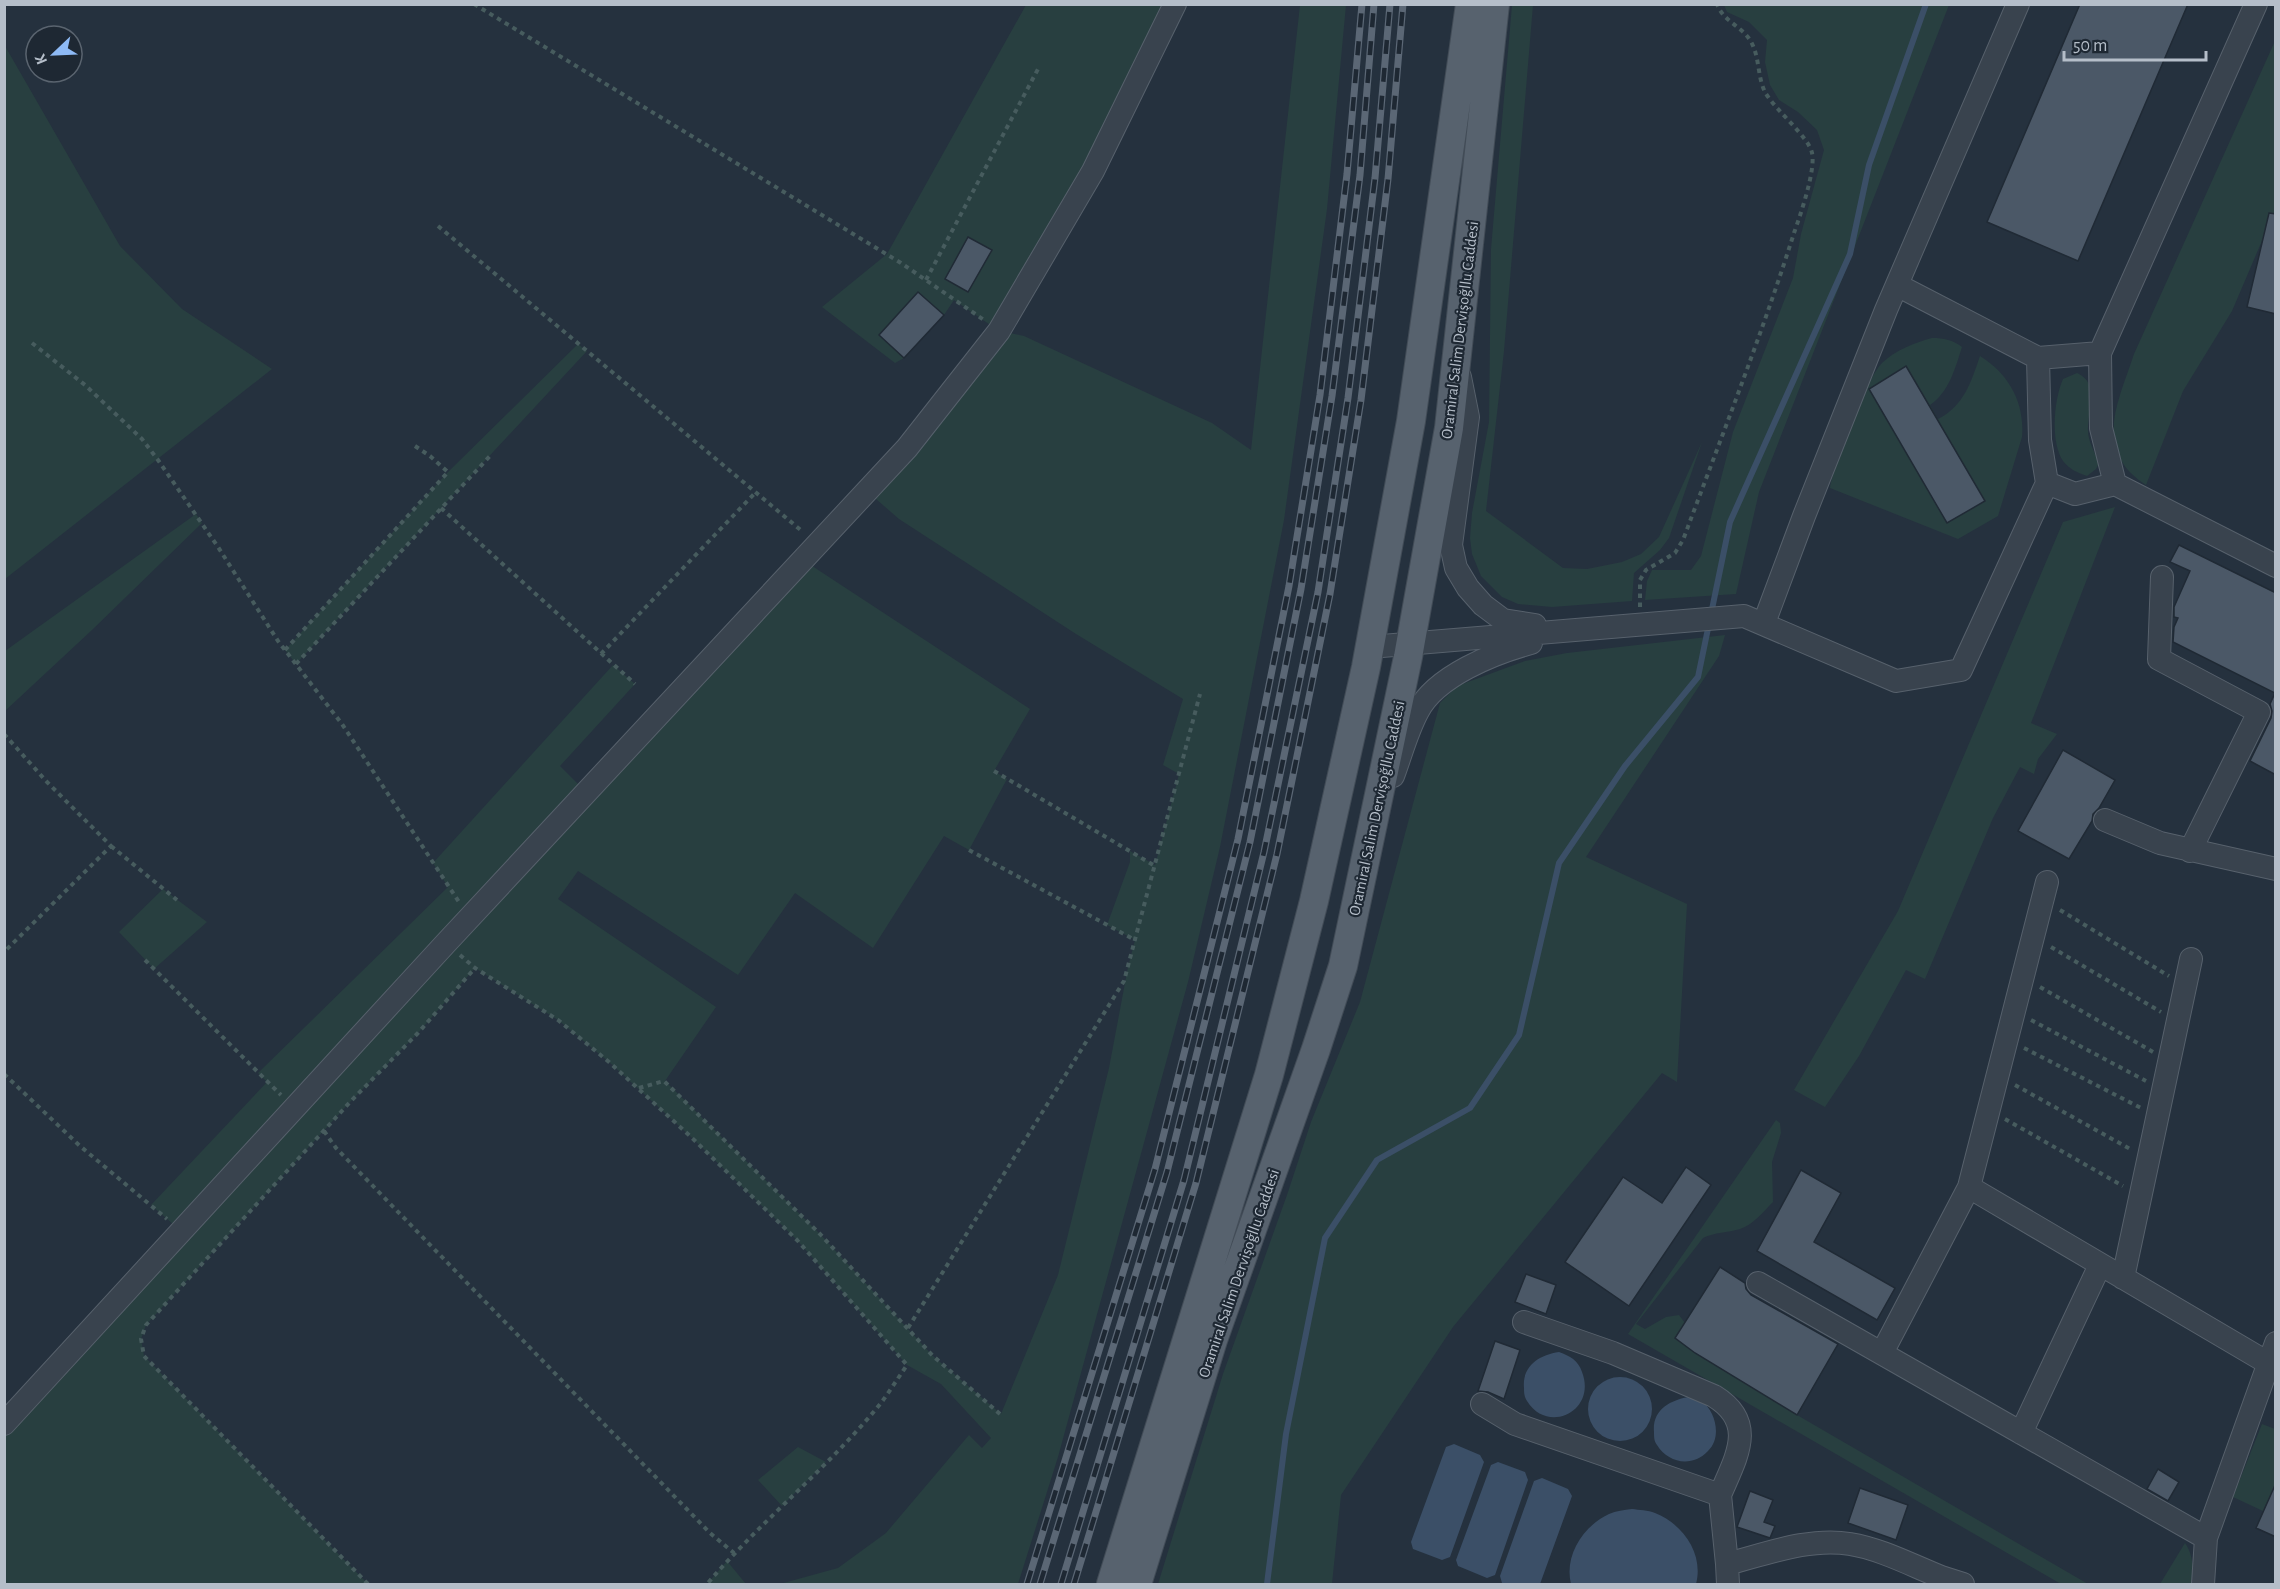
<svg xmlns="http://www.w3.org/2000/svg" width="2280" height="1589" font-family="'Alegreya Sans',sans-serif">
<rect width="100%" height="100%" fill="#25313e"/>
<!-- green -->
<path fill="#283f40" d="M1026,5H1170L1000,331L1024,336L1212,423L1251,450L1300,5H1346L1327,209L1284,520L1220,847L1188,982L1058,1457L1018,1584H780L838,1568L886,1533L969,1435L982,1448L991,1438L941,1384L907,1365L797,1240L690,1136L609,1062L558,1020L475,968L418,1033L351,1101L146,1325L141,1339L144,1356L368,1584H5L4,1424L181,1231L151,1205L267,1082L258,1073L448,887L433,863L613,665L635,684L560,766L586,792L803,560L1030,709L994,771L1007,779L969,850L944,836L873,948L795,893L738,975L578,871L558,899L716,1007L665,1081L820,1234L933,1356L1001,1414L1058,1275L1109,1068L1128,967L1135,940L1107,925L1130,862V851L1155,865L1179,774L1163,765L1183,699L1076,634L899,519L876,499L869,488L999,331L954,300L944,315L918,292L879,335L904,358L895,363L822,307L887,254Z
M1512,5H1533L1504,351L1486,511L1563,568L1587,569L1622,562L1641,554L1659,537L1702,442L1669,538L1660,550L1634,573L1632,601L1552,607L1518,604L1502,597L1481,576L1472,554L1470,538L1472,513L1489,422L1491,249Z
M1724,5H1949L1759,492L1736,594L1645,600L1647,581L1652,570H1691L1701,556L1733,432L1793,278L1801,234L1824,150L1817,130L1798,112L1779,100L1770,85L1765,62L1767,40L1749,22L1727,12Z
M2275,41V231L2267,229L2232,311L2183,391L2146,485C2092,450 2118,403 2134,354Z
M5,46L120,246L182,309L272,369L5,579Z
M1932,338C1944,338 1953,340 1962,347C1955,369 1949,392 1930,405L1938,419C1964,406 1971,382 1980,356C2009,374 2025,403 2022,437L1998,516L1958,539L1830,488C1834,464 1866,379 1882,363C1894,351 1916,342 1932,338Z
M578,344L587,351L296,664L285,650L448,472Z
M2077,373C2101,384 2087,410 2088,431C2088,441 2095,453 2099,463L2096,469L2087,476C2078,473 2069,469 2063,461C2050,442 2054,399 2063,379Z
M2115,507L2031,723L2057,734L2038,759L2034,774L2020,767L1993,818L1925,979L1906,970L1859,1056L1825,1107L1794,1090L1898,911L2063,522Z
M196,514L202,523L92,630L5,711V651Z
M1725,635L1719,656L1586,857L1687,904L1677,1082L1662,1073L1453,1327L1341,1495L1332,1584H1158L1223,1374L1287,1195L1311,1122L1360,1002L1440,703L1457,686L1525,661L1567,653Z
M163,889L207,922L154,969L119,932Z
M1776,1120L1780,1123L1781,1133L1772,1162L1773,1202C1763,1212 1753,1225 1740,1229C1727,1233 1715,1232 1703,1238L1636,1324L1645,1329L1666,1317L1679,1315L1685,1323L1675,1338L1695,1353L1797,1415L2088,1584H2061L1628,1334Z
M2262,1424L2275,1429V1498L2270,1496L2263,1511L2233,1497Z
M798,1447L826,1462L782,1506L758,1480Z
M2185,1543C2194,1556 2193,1569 2192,1584H2160Z
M727,1561L746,1584H707Z"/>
<!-- water -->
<path fill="#3b4f67" d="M1559,1352C1570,1356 1578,1360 1582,1372C1597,1411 1548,1435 1527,1401C1524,1396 1524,1393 1524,1388C1522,1366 1539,1355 1559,1352Z
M1588 1409a32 32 0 1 1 64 0a32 32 0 1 1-64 0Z
M1689,1397C1693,1398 1698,1399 1702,1401C1716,1412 1722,1438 1708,1451C1692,1468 1668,1463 1657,1445C1654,1441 1654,1437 1654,1432C1652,1410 1670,1400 1689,1397Z
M1454,1444L1480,1455L1484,1462L1450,1557L1442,1560L1413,1549L1411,1542L1446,1447Z
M1498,1462L1525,1472L1528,1480L1495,1575L1487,1578L1458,1566L1456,1560L1491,1465Z
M1542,1478L1568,1489L1572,1496L1540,1584H1506L1502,1583L1500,1576L1534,1481Z
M1632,1509C1639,1510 1648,1510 1655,1513C1683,1524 1704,1554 1696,1584H1571C1564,1556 1583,1526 1609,1514C1616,1511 1624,1510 1632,1509Z"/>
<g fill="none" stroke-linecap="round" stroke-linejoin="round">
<!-- stream -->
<path stroke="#3b4f67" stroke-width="6" d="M1267,1584L1286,1434L1325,1238L1377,1160L1470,1108L1519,1035L1559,863L1625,766L1698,677L1730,522L1850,254L1869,165L1926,4"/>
</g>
<!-- building -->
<path fill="#4b5867" stroke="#202a35" stroke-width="1.5" d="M2080,4H2188L2078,261L1987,222Z
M2269,213L2276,214V314L2247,307Z
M968,237L992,250L968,292L945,279Z
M918,292L944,315L904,358L879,335Z
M1906,366L1985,501L1947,523L1869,389Z
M2179,545L2276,593V775L2250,761L2271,718L2272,711L2270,704L2275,693L2173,642L2174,627L2178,618L2174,617V607L2190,571L2170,562Z
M2063,750L2115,780L2099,808L2093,814L2092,821L2069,859L2018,831Z
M1686,1167L1711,1185L1629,1306L1565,1262L1623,1177L1662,1203Z
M1801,1170L1841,1193L1814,1242L1895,1288L1877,1320L1757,1251Z
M1720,1267L1745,1283L1746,1289L1751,1295L1838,1344L1797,1415L1695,1353L1675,1338Z
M1526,1274L1556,1285L1546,1314L1515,1302Z
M1495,1341L1520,1350L1504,1399L1488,1392L1478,1391Z
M2158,1469L2179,1482L2168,1501L2147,1489Z
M2276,1483V1537L2256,1528Z
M1860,1488L1908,1505L1896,1540L1848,1523Z
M1750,1491L1773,1500L1764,1522L1775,1526L1770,1538L1737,1527Z"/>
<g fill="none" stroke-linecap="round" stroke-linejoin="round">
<defs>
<path id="minor" d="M1897,285L2038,358
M1460,377L1468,417L1451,545L1456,568L1468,588L1483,605L1503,620L1535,625
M2047,483L2040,440L2038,358L2100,353
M2115,484L2101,428L2100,353L2256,4
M2162,577L2159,659L2259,712L2190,851
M1764,623L1804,516L1886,310L2018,4
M1370,647L1744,616L1896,681L1961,670L2047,483L2075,494L2115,484L2276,566
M1393,776C1401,755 1407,731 1418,711C1436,676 1494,653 1531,643
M2105,820L2160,843L2276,869
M1969,1187L2268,1363
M2123,1278L2191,959
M1758,1283L2206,1538L2203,1584
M1524,1322L1613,1353L1714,1396C1758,1423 1736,1457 1720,1495
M1882,1353L1969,1187L2047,882
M1482,1404L1515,1424L1720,1495L1727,1564
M4,1424L446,943L907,448L999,331L1093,171L1175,4
M2021,1433L2100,1265
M2206,1538L2276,1343
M1728,1584L1727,1564C1766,1554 1810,1537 1850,1544C1881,1549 1911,1565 1941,1577
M1938,1584L1941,1577L1963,1584"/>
<path id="major" d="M1111,1584L1269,1075L1314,901L1366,667L1411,421L1470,4
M1137,1584L1213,1340L1316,1049L1343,966L1408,657L1449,428L1495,4"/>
</defs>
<!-- minor casing -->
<use href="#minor" stroke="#57616c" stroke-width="24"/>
<!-- major casing -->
<use href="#major" stroke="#424c57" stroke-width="30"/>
<!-- path -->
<path stroke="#475c5e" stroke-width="4" stroke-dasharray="4.5 4.5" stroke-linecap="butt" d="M474,4L901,263L984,320
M438,226L803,532
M926,280L1038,69
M32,343L85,385L142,439L158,460L218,547L278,641L342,724L459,902
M441,508L635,684
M1640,607V580L1646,570L1675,553L1683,540C1721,438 1761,337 1794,233C1800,216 1816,170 1812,153C1809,137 1775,110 1765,92C1757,76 1760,56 1750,40C1741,26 1723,21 1717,4
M285,650L448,472L430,456L412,444
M601,654L756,492
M296,664L490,456
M4,734L47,782L111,846L4,952
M994,771L1155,866
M111,846L177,900
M969,850L1135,940
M2060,910L2169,976
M2051,947L2161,1012
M460,955L475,968L558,1020L609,1062L690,1136L797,1240L907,1365C898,1378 890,1391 881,1403C828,1468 761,1521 707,1584
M145,960L281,1095
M2040,987L2153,1052
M2031,1020L2146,1081
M2024,1048L2141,1108
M4,1074L80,1146L167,1219
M2015,1085L2132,1150
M639,1088L664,1081L820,1234L933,1356L1000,1414
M2005,1119L2123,1186
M324,1131L336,1148L710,1533L734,1553
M908,1328L1124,981L1200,694
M368,1584L144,1356L141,1339L146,1325L351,1101L418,1033L475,968"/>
<!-- minor -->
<use href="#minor" stroke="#39434e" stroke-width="22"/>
<!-- major -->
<use href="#major" stroke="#57626e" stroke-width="28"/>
<defs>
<path id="rail" d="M1027,1584L1155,1169L1238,839L1289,586L1320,395L1347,174L1362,4
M1040,1584L1167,1172L1250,842L1301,589L1332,396L1360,175L1374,4
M1061,1584L1184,1180L1264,852L1318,592L1348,398L1375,178L1390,4
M1074,1584L1196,1183L1277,854L1330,594L1361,400L1388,179L1403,4"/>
</defs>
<!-- rail casing -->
<use href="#rail" stroke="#5b6775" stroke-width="7"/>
<!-- rail -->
<use href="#rail" stroke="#1e2833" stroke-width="4.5" stroke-dasharray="14" stroke-linecap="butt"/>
</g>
<g text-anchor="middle" stroke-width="4.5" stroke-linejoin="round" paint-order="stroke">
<!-- street labels -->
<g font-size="16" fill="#b5bec9" stroke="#1e2833">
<text transform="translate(1459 330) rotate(-83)" y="6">Oramiral Salim Dervişoğllu Caddesi</text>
<text transform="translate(1376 808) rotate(-78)" y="6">Oramiral Salim Dervişoğllu Caddesi</text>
<text transform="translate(1238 1273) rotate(-71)" y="6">Oramiral Salim Dervişoğllu Caddesi</text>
</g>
</g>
<!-- border -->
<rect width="2280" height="1589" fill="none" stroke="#b5bec9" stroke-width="12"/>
<!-- north arrow -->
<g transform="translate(54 54) rotate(247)"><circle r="28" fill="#1e2833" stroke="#5a646f" stroke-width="1.5"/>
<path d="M0-4.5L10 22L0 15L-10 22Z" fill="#8ebaf5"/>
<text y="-9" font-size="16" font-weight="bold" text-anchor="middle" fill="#b5bec9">K</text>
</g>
<!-- scale -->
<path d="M2064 51v9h142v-9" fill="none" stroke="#b5bec9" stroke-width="3"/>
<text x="2073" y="51" font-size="18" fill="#b5bec9" stroke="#1e2833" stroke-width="4.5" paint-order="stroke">50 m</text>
</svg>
